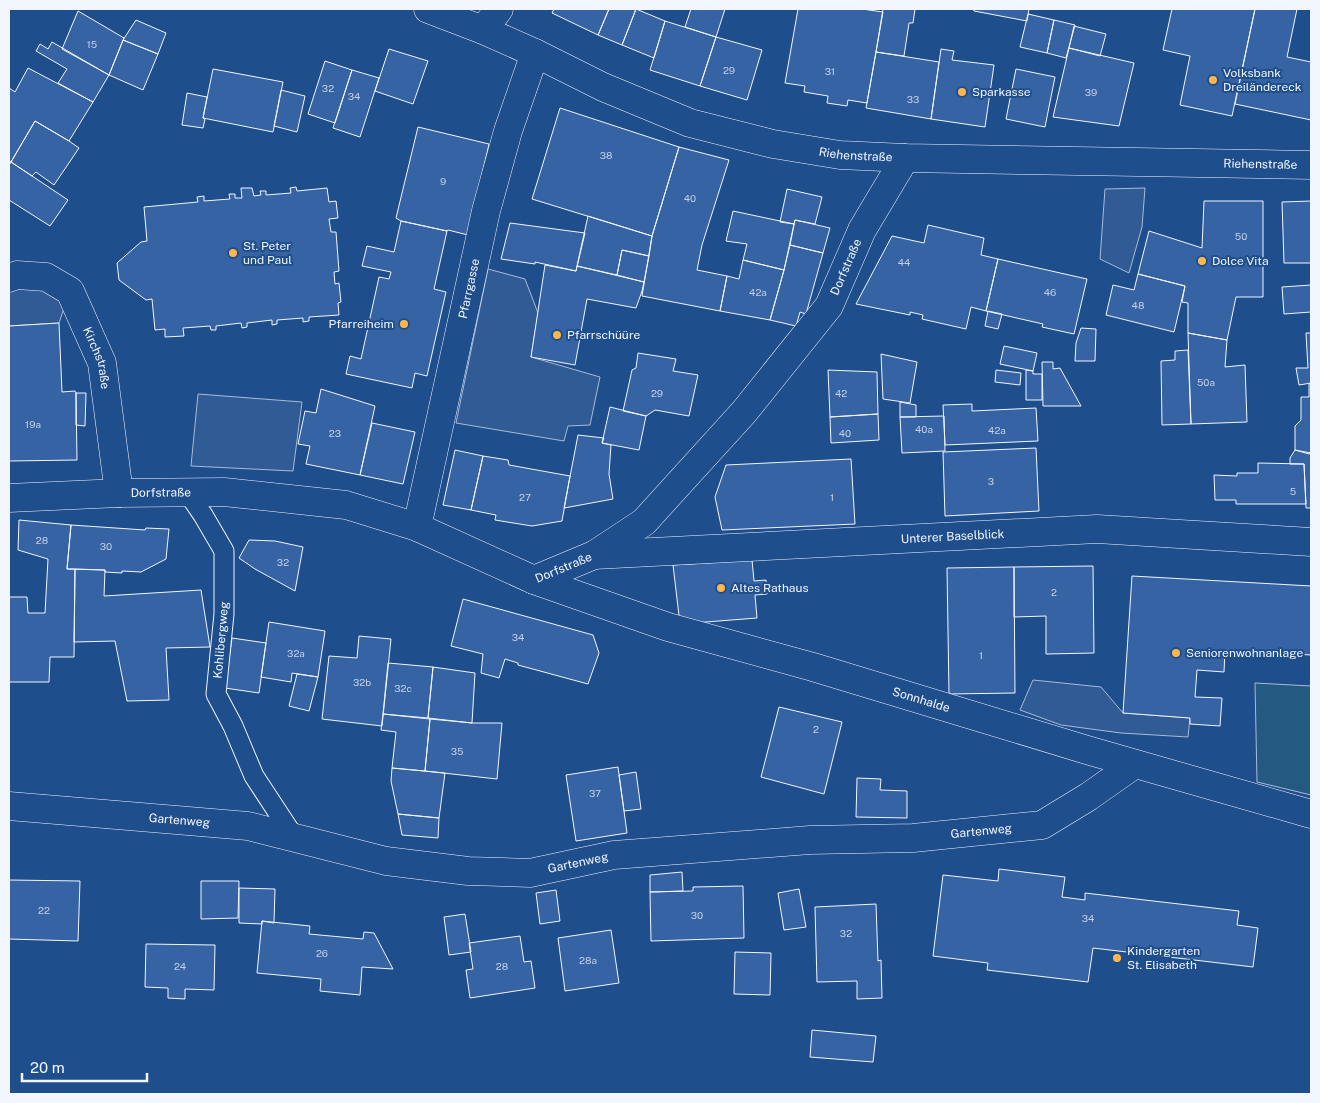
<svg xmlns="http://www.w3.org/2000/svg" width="1320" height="1103" font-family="'Public Sans',sans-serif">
<rect width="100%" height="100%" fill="#1f4e8c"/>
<!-- green -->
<path fill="#245a82" stroke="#a8bbd7" d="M1255,683L1311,686V795L1257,782Z"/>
<!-- parking -->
<path fill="#305b95" stroke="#a8bbd7" d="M1145,188L1142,227L1129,273L1100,259L1105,189Z
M488,269L525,279L538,313L531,357L600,377L590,425L568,426L564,441L456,423Z
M9,288L70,291L59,323L9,326Z
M198,394L302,402L293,471L191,466Z
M1033,680L1101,687L1123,713L1190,718L1188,737L1121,733L1061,725L1020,710Z"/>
<!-- building -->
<path fill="#3563a3" stroke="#f2f6ff" d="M554,9H609L598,35L552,13Z
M609,9H636L622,45L598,35Z
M636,9L665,21L654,58L622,45Z
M691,9H725L716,37L685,27Z
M798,9H862L883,12L867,103L848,100L847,106L827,103L828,96L804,92L805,86L785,83Z
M883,9H915L913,23H909L904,56L876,52Z
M974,9H1029L1027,21L974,11Z
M1172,9H1255L1232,116L1180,105L1190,56L1163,50Z
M1255,9H1297L1287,57L1311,62V120L1235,104Z
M78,11L124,38L109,75L62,49Z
M1028,14L1054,20L1047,53L1020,47Z
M136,20L166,33L158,54L123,40Z
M1054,20L1075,25L1066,58L1047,53Z
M665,21L716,37L700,86L650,70Z
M1074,26L1106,34L1100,56L1069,48Z
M716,37L762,50L747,100L700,86Z
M123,40L158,54L143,90L109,75Z
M52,42L109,75L93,102L58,83L67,69L36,51L40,44L48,49Z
M1069,48L1134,63L1119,126L1053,117Z
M389,49L428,61L413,104L375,91Z
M941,49L954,51L952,60L994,65L985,127L931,119Z
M876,52L939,62L931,119L866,108Z
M325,61L352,70L335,123L308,114Z
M28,68L93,102L69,141L35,121L11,162L9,161V88L15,92Z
M213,69L283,82L273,132L203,118Z
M1016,69L1055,77L1045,127L1006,119Z
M352,70L379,78L360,137L333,128Z
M281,90L305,96L297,132L274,126Z
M187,93L207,97L203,118L205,119L203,128L182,125Z
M560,108L679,147L652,236L532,199Z
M35,121L69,141L79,148L54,185L36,172L32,176L11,162Z
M418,127L489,144L468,235L448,230L447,231L401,221L396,218Z
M679,147L729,160L702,245L697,270L727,276L720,311L642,296L652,236Z
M11,162L68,200L50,226L9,200V165Z
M296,187L297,191L327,188L329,202L336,201L338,218L329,219L331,232H336L339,271L334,272L335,284L339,283L341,302L338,303L339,315L309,317V321L303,322V318L277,320V324L272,325V320L247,323V327L242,328L241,323L216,326V330H211L210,326L183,328L184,336L165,337V329L155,330L152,299L146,300L119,280L117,263L141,242L147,241L144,207L198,202L197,197L204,196V201L230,199L229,194H235V198H242L241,188H252L254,196L261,195L260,191H266V195L291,193L290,188Z
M787,189L822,197L815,224L795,220L794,224L780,222Z
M1204,201H1263V297H1236L1227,340L1188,333V303L1182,302L1185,286L1138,274L1149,231L1202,248Z
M1311,201V263H1284L1282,202Z
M733,211L794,224L784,270L743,260L747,244L726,241Z
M588,216L652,236L649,256L622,250L617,275L577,266Z
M795,220L830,228L823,253L790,245Z
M401,221L447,231L434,289L446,292L427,376L415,373L412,388L346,374L350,356L361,359L379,277L389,279L391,272L362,266L367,246L394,252Z
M510,223L585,233L576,271L535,262V264L501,259Z
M928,225L984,238L981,255L998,259L986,311L971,307L966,329L922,319L923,315L910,312V315L856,304L892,236L924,243Z
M790,245L823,253L806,314L800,312L796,326L770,320L784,270Z
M622,250L649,256L644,282L617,275Z
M998,259L1087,279L1074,334L1042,327L1043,324L986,311Z
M743,260L784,270L770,320L720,311L727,276L739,279Z
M545,265L576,271L577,266L644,282L642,291L636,308L587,299L575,365L531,357Z
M1138,274L1185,286L1174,332L1106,315L1113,285L1134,290Z
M1311,285V312L1284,314L1282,287Z
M988,311L1002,314L998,329L985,326Z
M59,323L62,392L75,391L76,393L77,460L9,461V326Z
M1081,328L1096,329L1095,361H1075L1076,343Z
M1188,333L1227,340L1225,367L1245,365L1247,422L1191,424Z
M1306,333H1311V383L1299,385L1296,368H1308Z
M1004,346L1037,353L1033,371L1000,364Z
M1188,350L1191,424L1162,425L1161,361L1175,360V351Z
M638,353L676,359L673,371L698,375L689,416L655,410L646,416L623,411L632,370L636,368Z
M881,354L917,362L910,403L883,399Z
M1042,362H1053V369L1060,368L1081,406H1043Z
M828,370L877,372L878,414L830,417Z
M996,370L1021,373L1020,385L995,382Z
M1026,370L1033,371V374H1042V400H1026Z
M1311,383V453L1309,454L1295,450V426L1301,420V397H1309V384Z
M321,389L375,406L360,475L306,464L310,446L298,444L305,411L316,413Z
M76,393H86L85,426L76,425Z
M900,402L916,405V417H900Z
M972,404V411L1036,408L1038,441L945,445L943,405Z
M610,407L646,416L639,450L602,443Z
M878,414L879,440L831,443L830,417Z
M944,416L945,451L902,453L900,417Z
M372,423L415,432L403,484L360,475Z
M578,435L604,438L602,443L611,445L609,474L613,499L564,508Z
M1036,448L1039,511L945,516L943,452Z
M455,450L483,456L471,510L443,505Z
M1295,450L1311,453V508H1306L1304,464H1290V458Z
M483,456L508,460L509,465L570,476L562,521L532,526L495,520L496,515L471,510Z
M851,459L855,524L722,530L715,497L726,465Z
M1258,463L1304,464L1306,504H1236V500H1215L1214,475L1237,476V473H1258Z
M19,520L71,525L67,569H75L74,657H50L49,682H9V597H27L28,613H45L48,559L18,550Z
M71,525L145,530L146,528L169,529L166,559L141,572L122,571V573L105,572V570L67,569Z
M249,540L275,541L303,547L295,591L255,569L239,558Z
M752,560L754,581L766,580L767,594L755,595L757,618L680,624L673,565Z
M1093,566L1094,653L1046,654V616L1014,617V567Z
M1014,567L1015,693L949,694L947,568Z
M75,569L105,570L104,596L201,590L210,647L166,648L169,700L127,701L115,641L74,642Z
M1132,576L1311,586V655L1225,650L1224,672L1197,670L1195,697L1222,698L1220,726L1190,724V718L1123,713Z
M463,599L593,635L599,653L588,684L518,665V663L505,659L499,678L481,673L483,654L451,646Z
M269,622L325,631L318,677L292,673L291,682L261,677Z
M359,636L391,639L382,726L322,719L329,656L357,658Z
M232,638L266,643L259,693L225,688Z
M388,663L433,667L428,718L383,714Z
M433,667L475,673L472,723L428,718Z
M297,674L318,677L309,711L289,706Z
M779,707L842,722L824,794L761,777Z
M383,714L430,719L425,771L392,768L396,732L381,730Z
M430,719L472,723H502L497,779L425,771Z
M618,767L627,833L576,841L566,775Z
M392,768L445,773L439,818L398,814L391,781Z
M636,772L641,809L624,811L619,775Z
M857,778L881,779L880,790L907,791V818L856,817Z
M398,814L439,818L438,838L402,835Z
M999,869L1065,877L1062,897L1085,900V893L1239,911L1237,925L1258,928L1253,967L1093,948L1088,982L987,970L988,963L933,956L943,875L998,881Z
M682,872L683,891L650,892V875Z
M9,880L80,881L78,941L9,939Z
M201,881H239L238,918L201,919Z
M743,886L744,938L651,941L650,892L693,891V887Z
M239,888L275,889L274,923L262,921V924L239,923Z
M799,889L806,927L784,930L778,893Z
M556,890L560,921L540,924L536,893Z
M876,904L878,961L881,960L882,998L857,999V981L817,982L815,907Z
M465,914L471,952L449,955L444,917Z
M262,921L310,926L309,934L363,939L364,932L374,933L393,969L362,967L360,995L320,991L321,979L257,973Z
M611,930L619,983L565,991L558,938Z
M520,936L524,962L531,961L535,988L470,998L466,970L473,969L469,943Z
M146,944L215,945L214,990L185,989V999L168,998V988L145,987Z
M735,952L771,953L770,995L734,994Z
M812,1030L876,1036L873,1062L810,1057Z"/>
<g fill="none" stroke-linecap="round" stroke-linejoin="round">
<defs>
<path id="lane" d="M188,493L203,515L224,551V614L216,694L233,726L254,776L294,837"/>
<g id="street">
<path d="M483,30L499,9"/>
<path id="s1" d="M9,278L17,275L46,277L70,291L102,363L119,493"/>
<path id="s2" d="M9,498L119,493L224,492L346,505L417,527L534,580L668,627L813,667L1087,750L1311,814"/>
<path id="s3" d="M417,527L486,211L508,131L535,53"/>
<path id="s4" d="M594,555L1097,529L1311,542"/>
<path id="s5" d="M534,580L594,555L644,522L744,412L829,306L862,230L905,158"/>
<path id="s6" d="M9,806L248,826L386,861L468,871L530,873L614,855L810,840L913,838L1042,825L1088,797L1135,764"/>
</g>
<g id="secondary">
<path id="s7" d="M428,9L483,30L535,53L603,87L690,123L773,144L840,155L905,158L1311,165"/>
</g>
</defs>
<!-- lane casing -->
<use href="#lane" stroke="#f2f6ff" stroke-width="21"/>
<!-- street casing -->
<use href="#street" stroke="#f2f6ff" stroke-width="29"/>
<!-- secondary casing -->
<use href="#secondary" stroke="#f2f6ff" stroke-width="29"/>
<!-- lane -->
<use href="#lane" stroke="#1f4e8c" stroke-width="19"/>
<!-- street -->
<use href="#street" stroke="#1f4e8c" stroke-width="28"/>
<!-- secondary -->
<use href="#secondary" stroke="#1f4e8c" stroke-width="28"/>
</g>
<!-- markers -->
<g fill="#ffb74d" stroke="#1f4e8c" stroke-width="2">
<circle cx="1213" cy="80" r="5"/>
<circle cx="962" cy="92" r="5"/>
<circle cx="233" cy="253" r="5"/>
<circle cx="1202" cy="261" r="5"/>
<circle cx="404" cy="324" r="5"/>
<circle cx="557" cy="335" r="5"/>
<circle cx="721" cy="588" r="5"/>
<circle cx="1176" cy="653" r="5"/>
<circle cx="1117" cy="958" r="5"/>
</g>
<g text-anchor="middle" stroke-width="4" stroke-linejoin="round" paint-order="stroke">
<!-- number labels -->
<g font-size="10" fill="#c3d1e8">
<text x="92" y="48">15</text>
<text x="729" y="74">29</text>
<text x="830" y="75">31</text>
<text x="328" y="92">32</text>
<text x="1091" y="96">39</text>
<text x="354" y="100">34</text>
<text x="913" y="103">33</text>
<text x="606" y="159">38</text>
<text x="443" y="185">9</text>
<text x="690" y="202">40</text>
<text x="1241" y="240">50</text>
<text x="904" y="266">44</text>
<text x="758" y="296">42a</text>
<text x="1050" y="296">46</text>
<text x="1138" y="309">48</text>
<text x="1206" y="386">50a</text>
<text x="657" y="397">29</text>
<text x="841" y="397">42</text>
<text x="33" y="428">19a</text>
<text x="924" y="433">40a</text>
<text x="997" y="434">42a</text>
<text x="335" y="437">23</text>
<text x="845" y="437">40</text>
<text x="991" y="485">3</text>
<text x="1293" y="495">5</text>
<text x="525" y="501">27</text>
<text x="832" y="501">1</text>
<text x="42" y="544">28</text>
<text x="106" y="550">30</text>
<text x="283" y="566">32</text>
<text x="1054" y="596">2</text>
<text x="518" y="641">34</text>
<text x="296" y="657">32a</text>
<text x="981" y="659">1</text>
<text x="362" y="686">32b</text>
<text x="403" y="692">32c</text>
<text x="816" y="733">2</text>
<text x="457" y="755">35</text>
<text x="595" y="797">37</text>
<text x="44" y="914">22</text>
<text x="697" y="919">30</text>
<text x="1088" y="922">34</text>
<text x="846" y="937">32</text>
<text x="322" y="957">26</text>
<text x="588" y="964">28a</text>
<text x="180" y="970">24</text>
<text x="502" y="970">28</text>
</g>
<!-- poi labels -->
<g font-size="12" fill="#f2f6ff" stroke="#1f4e8c" text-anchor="start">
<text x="1223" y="77">Volksbank<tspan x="1223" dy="14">Dreiländereck</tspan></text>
<text x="972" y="96">Sparkasse</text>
<text x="243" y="250">St. Peter<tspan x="243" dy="14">und Paul</tspan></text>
<text x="1212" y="265">Dolce Vita</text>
<text x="394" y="328" text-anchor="end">Pfarreiheim</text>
<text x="567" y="339">Pfarrschüüre</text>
<text x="731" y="592">Altes Rathaus</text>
<text x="1186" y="657">Seniorenwohnanlage</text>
<text x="1127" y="955">Kindergarten<tspan x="1127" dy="14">St. Elisabeth</tspan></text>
</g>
<!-- street labels -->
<g font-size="12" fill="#f2f6ff" stroke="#1f4e8c">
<text dy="4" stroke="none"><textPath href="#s7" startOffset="455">Riehenstraße</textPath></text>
<text dy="4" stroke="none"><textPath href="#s7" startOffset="860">Riehenstraße</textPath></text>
<text dy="4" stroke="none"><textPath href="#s5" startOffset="452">Dorfstraße</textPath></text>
<text dy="4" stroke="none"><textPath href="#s3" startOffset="244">Pfarrgasse</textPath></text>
<text dy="4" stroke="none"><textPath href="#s1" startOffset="138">Kirchstraße</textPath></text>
<text dy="4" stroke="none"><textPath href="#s2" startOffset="152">Dorfstraße</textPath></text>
<text dy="4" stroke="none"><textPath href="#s4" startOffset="359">Unterer Baselblick</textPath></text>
<text dy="4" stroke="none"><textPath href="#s5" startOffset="32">Dorfstraße</textPath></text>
<text transform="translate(221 640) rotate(-85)" y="4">Kohlibergweg</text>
<text dy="4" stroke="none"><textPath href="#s2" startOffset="946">Sonnhalde</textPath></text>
<text dy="4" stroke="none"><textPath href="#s6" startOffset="171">Gartenweg</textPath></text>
<text dy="4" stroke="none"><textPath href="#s6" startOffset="981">Gartenweg</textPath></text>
<text dy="4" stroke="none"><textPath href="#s6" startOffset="576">Gartenweg</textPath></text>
</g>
</g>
<!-- border -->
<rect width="1320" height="1103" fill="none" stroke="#f2f6ff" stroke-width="20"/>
<!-- scale -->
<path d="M22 1073v8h125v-8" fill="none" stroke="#f2f6ff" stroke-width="2.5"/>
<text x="30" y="1073" font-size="15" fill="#f2f6ff" stroke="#1f4e8c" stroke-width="4" paint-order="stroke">20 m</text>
</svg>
